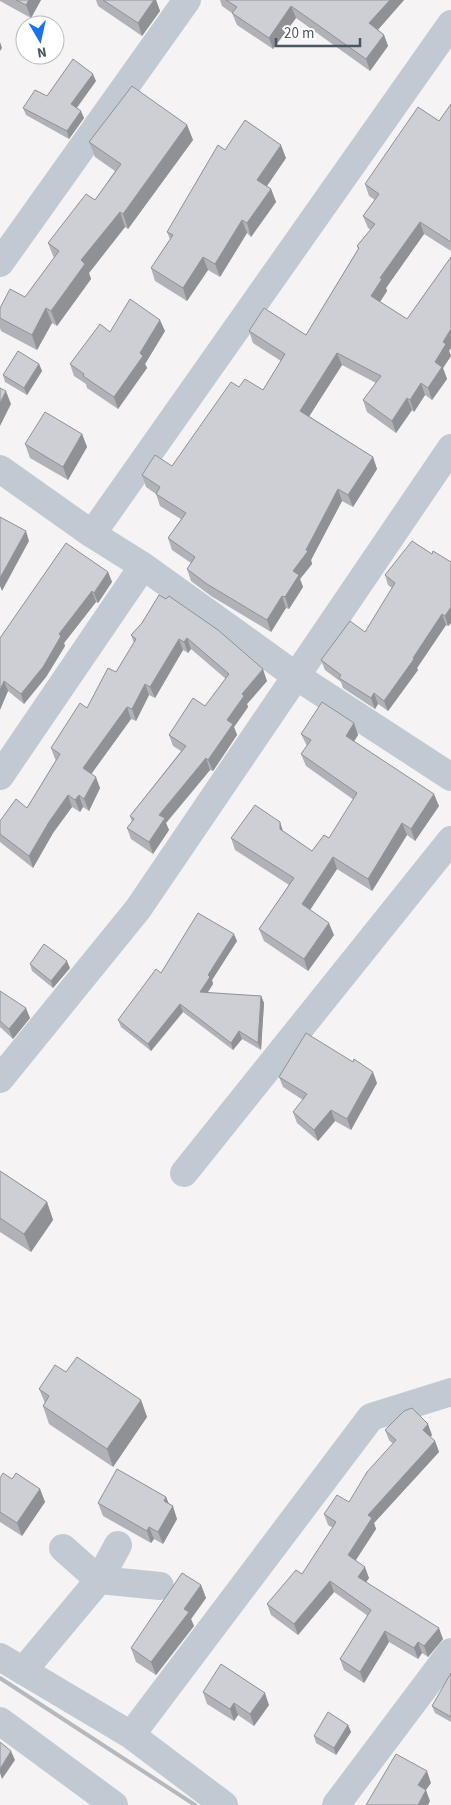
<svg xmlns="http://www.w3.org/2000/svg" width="451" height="1805" font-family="'Source Sans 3',sans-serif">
<rect width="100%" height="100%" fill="#f5f3f3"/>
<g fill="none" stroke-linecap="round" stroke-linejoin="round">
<!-- minor -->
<path stroke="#c1cad2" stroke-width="28" d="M0,263L187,0
M0,469L92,534L143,566L296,676L451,777
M92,534L451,24
M0,776L143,566
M0,1079L138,909L451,448
M184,1173L451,840
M63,1548L99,1580L160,1586
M0,1657L131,1735L224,1805
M23,1671L99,1580L118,1545
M0,1721L114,1805
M131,1735L371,1417L451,1392
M336,1805L451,1652"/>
<!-- rail -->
<path stroke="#b5b8bd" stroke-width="4" d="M0,1678L195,1805"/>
</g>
<!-- wall -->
<path fill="#b0b2b7" d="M0,0H41L31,18L0,1Z
M96,0H156L160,11L142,36L98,6Z
M220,0H404L378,30L384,35L388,46L370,71L296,18L273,49L237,25L232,13L222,6Z
M96,81L77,108L84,118L69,139L26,115L23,108L47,96Z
M451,104V251L424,234L386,288L387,291L380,302L407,319L451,257V348L449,351L451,356L443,368L447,379L432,400L425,395L414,412L412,410L396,433L367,412L363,400L376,383L342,365L309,416L373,457L377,469L353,507L342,501L311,560L312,564L300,579L303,587L289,609L286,608L271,632L211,596L191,581L187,569L191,563L172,550L168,538L181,519L160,506L156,494L146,487L142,475L172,466L239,387L263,390L281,361L253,343L249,331L306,335L358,249L357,246L371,230L368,228L363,216L375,200L369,196L365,184L439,121Z
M187,125L193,140L128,229L125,227L89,273L91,279L57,326L52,323L37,350L1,331L0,328V308L25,297L54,258L48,243L95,200L115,171L95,157L89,142Z
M225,150L286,158L267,186L271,189L276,202L251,237L247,233L220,277L208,270L187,301L155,281L151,268L170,239L167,232Z
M165,331L145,364L147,368L118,409L87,388L86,384L74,376L70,364L110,332Z
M39,364L42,371L27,395L5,382L3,375Z
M82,434L87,447L68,480L30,458L25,444Z
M432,554L451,562V623L448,626L446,625L417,668L418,670L388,711L378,704L375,709L343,688L341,682L325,670L321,660L365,632L392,588L388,585L385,575Z
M108,572L112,582L98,603L96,602L64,643L65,646L46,677L24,704L8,691L0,709V638Z
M159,595L267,681L247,704L248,707L234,727L237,735L213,771L210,770L166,823L169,830L153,854L131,839L127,828L132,822L130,816L181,751L173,746L169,735L205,706L226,679L191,649L188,653L183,650L155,698L149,695L136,721L131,719L91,774L100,788L89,811L83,807L80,812L72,807L53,833L33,868L0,842V821L27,808L56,760L55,759L51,748L87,708L116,672L134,643L131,635L142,623Z
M354,723L358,735L354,741L439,806L415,841L407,835L372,891L337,869L310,910L334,935L308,971L264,941L259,929L289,885L235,850L231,838L283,831L312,851L329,838L354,800L306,766L301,754L307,746L301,734Z
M237,941L212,980L213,984L207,993L261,996L264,1003L261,1050L242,1039L233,1050L183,1012L151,1051L121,1027L118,1020L161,973Z
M30,964L70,968L53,988L32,971Z
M0,991L30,1018L13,1039L0,1027Z
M279,1077L377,1083L351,1130L335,1121L318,1141L297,1123L293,1112L303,1100L283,1087Z
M0,1171L47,1202L53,1220L31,1252L0,1232Z
M66,1372L141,1400L147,1417L113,1467L49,1424L43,1406L45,1403L39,1389Z
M385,1430L432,1435L430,1437L435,1441L439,1452L374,1523L376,1529L355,1561L369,1578L366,1582L443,1639L428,1657L422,1653L418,1659L389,1642L364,1683L344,1670L340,1659L368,1616L334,1592L298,1635L271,1615L267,1604L302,1574L333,1528L328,1525L324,1514L349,1502L393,1444L389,1440Z
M0,1478L40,1489L45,1502L22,1536L0,1522Z
M166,1497L169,1504L177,1519L163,1544L154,1539L151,1543L103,1516L98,1503Z
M201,1585L206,1598L191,1619L194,1626L156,1675L136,1662L131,1648Z
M451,1673V1722L435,1713L432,1706Z
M203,1692L269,1705L254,1726L238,1715L234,1721L207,1704Z
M348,1725L351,1732L336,1755L316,1743L314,1736Z"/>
<!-- shaded-wall -->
<path fill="#909195" d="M29,0H41L31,18L26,5Z
M154,0H156L160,11L142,36L138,23Z
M390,0H404L373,35L369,23Z
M291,6L296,18L273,49L269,38Z
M384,35L388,46L370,71L366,59Z
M0,42L2,48L0,51Z
M93,74L96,81L74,111L71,104Z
M81,111L84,118L69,139L67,131Z
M187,125L193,140L128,229L123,214Z
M281,145L286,158L262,193L257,180Z
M271,189L276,202L251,237L247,223Z
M120,212L125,227L89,273L91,279L57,326L51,311L81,260Z
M242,220L247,233L220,277L215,264Z
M420,222L424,234L386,288L387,291L376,308L371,296L380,278Z
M203,257L208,270L187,301L183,288Z
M46,308L52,323L37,350L32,335Z
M160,320L165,331L145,364L147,368L118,409L114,397Z
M451,329V348L449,351L451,356L443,368L447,379L432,400L428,388L435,362L443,342Z
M337,353L342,365L305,423L300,411Z
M39,364L42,371L27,395L24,388Z
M421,383L425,395L414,412L410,400Z
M6,391L11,404L0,426V403Z
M407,398L412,410L396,433L392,421Z
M82,434L87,447L68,480L63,467Z
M373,457L377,469L353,507L348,495Z
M338,489L342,501L311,560L312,564L300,579L303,587L289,609L285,597L293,571L306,550Z
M26,531L29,541L2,591L0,586V578Z
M108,572L112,582L98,603L94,593Z
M92,591L96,602L64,643L65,646L46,677L24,704L21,694L59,634Z
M282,596L286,608L271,632L267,620Z
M451,607V623L448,626L445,616Z
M442,614L446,625L417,668L418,670L388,711L384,701Z
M187,638L191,649L188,653L184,642Z
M179,639L183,650L155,698L150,687Z
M263,669L267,681L247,704L248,707L234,727L237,735L213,771L208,760L227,720L242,694Z
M4,681L8,691L0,710V690Z
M145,684L149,695L136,721L132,709Z
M374,693L378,704L375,709L371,698Z
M127,707L131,719L87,780L83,768Z
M354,723L358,735L350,748L346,736Z
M206,758L210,770L166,823L169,830L153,854L149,842L159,815Z
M96,777L100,788L89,811L84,799Z
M434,794L439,806L415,841L411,829Z
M68,795L72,807L53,833L33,868L29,856L49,822Z
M79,795L83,807L80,812L75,800Z
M280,822L284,834L280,829Z
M402,823L407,835L372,891L368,879Z
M333,857L337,869L306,916L302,904Z
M329,923L334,935L308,971L304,959Z
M234,934L237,941L212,980L213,984L203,1000L200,992L208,975Z
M67,961L70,968L53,988L51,981Z
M261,996L264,1003L261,1050L258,1043Z
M180,1004L183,1012L151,1051L148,1044Z
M26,1008L30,1018L13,1039L9,1029Z
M239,1031L242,1039L233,1050L231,1043Z
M373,1072L377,1083L351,1130L347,1119Z
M331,1110L335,1121L318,1141L314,1130Z
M47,1202L53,1220L31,1252L24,1234Z
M141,1400L147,1417L113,1467L107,1449Z
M428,1424L432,1435L427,1441L423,1430Z
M435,1441L439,1452L374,1523L376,1529L352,1566L348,1555L368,1515Z
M40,1489L45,1502L22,1536L17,1523Z
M166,1497L171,1509L173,1506L177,1519L163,1544L158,1532L164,1501Z
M149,1527L154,1539L151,1543L147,1531Z
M365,1567L369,1578L362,1588L358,1577Z
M330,1581L334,1592L298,1635L294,1624Z
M201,1585L206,1598L191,1619L194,1626L156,1675L151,1662L184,1609Z
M439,1628L443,1639L428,1657L424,1646Z
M385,1631L389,1642L364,1683L360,1672Z
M418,1642L422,1653L418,1659L414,1648Z
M265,1693L269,1705L254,1726L250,1714Z
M234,1703L238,1715L234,1721L230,1709Z
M348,1725L351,1732L336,1755L334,1748Z
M11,1751L15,1760L2,1779L0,1773V1769Z
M427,1771L431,1783L426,1790L430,1801L428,1805H418V1785Z"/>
<!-- building -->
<path fill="#cdcfd5" stroke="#909195" d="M16,0H29L26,5Z
M103,0H154L138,23Z
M226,0H390L369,23L384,35L366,59L291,6L269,38L232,13L237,7Z
M73,59L93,74L71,104L81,111L67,131L23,108L35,90L47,96Z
M132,86L187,125L123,214L120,212L81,260L85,264L51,311L46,308L32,335L0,318V308L10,289L25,297L59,251L48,243L86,194L95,200L121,164L89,142Z
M451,104V242L420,222L380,278L382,279L371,296L407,319L451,257V329L443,342L446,344L435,362L442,367L428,388L421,383L410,400L407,398L392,421L363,400L381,376L337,353L300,411L373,457L348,495L338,489L306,550L308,551L293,571L299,575L285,597L282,596L267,620L207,584L187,569L195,557L168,538L186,513L156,494L160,487L142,475L155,455L172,466L231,382L239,387L245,379L263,390L285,354L249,331L264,308L306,335L359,248L357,246L375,224L363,216L379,194L365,184L418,107L439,121Z
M245,120L281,145L257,180L271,189L247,223L242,220L215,264L203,257L183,288L151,268L173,235L167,232L218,145L225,150Z
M130,299L160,320L140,353L143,356L114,397L83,376L84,374L70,364L100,324L110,332Z
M18,351L39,364L24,388L3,375Z
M0,388L6,391L0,403Z
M45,412L82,434L63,467L25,444Z
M0,517L26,531L0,578Z
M412,541L432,554L433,551L451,562V607L445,616L442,614L413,658L414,659L384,701L374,693L371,698L339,678L341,675L321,660L350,621L365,632L395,583L385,575Z
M66,543L108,572L94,593L92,591L59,634L61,636L43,667L21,694L4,681L0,690V638Z
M159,595L166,599L169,596L218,630L263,669L242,694L244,696L227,720L233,724L208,760L206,758L159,815L165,818L149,842L127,828L134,819L130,816L186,746L169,735L193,698L205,706L229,674L187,638L184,642L179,639L150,687L145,684L132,709L127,707L83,768L96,777L84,799L79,795L75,800L68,795L49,822L29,856L0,834V821L16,799L27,808L60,754L51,748L80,703L87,708L108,668L116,672L136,639L131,635L142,623Z
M322,702L354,723L346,736L434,794L411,829L402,823L368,879L333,857L302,904L329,923L304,959L259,929L294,878L231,838L255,805L280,822V829L312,851L324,835L329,838L357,793L301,754L311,740L301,734Z
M198,913L234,934L208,975L210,977L200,992L261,996L258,1043L239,1031L231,1043L180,1004L148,1044L118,1020L156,969L161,973Z
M44,944L67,961L51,981L30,964Z
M0,991L26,1008L9,1029L0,1021Z
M306,1033L353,1062L354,1059L373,1072L347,1119L331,1110L314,1130L293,1112L307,1094L279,1077Z
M0,1171L47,1202L24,1234L0,1218Z
M77,1357L141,1400L107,1449L43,1406L49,1396L39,1389L55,1365L66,1372Z
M412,1408L428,1424L423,1430L435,1441L368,1515L372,1518L348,1555L365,1567L358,1577L439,1628L424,1646L418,1642L414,1648L385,1631L360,1672L340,1659L371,1610L330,1581L294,1624L267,1604L296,1570L302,1574L336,1522L324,1514L337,1495L349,1502L367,1472L396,1440L385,1430L404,1411Z
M117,1469L166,1497L164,1501L173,1506L158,1532L149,1527L147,1531L98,1503Z
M3,1473L12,1479L16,1473L40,1489L17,1523L0,1512V1478Z
M182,1573L201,1585L184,1609L189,1612L151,1662L131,1648Z
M221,1664L265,1693L250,1714L234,1703L230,1709L203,1692Z
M451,1673V1717L432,1706Z
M328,1712L348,1725L334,1748L314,1736Z
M0,1742L11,1751L0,1769Z
M396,1754L427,1771L418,1785L426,1790L418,1805H366Z"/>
<!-- north arrow -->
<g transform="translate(40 40) rotate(171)"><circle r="24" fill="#ffffff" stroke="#b7bbc0"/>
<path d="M0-4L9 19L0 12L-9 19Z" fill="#1a73e8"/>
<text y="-8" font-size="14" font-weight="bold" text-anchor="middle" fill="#4a5661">N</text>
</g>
<!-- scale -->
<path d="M276 38v8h84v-8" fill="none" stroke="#4a5661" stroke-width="2.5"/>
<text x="284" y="38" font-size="15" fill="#4a5661" stroke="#ffffff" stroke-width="4" paint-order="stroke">20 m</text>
</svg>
